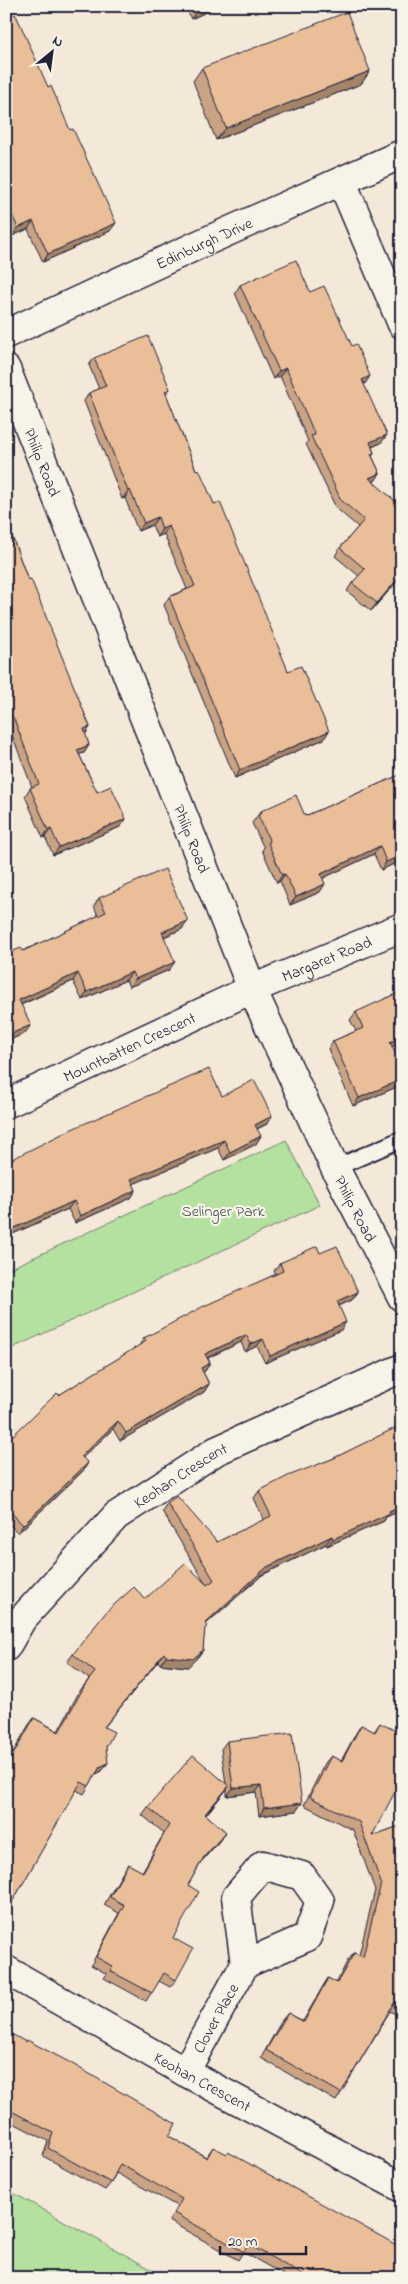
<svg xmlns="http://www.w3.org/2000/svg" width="408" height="2284" font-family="'Indie Flower',sans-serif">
<rect width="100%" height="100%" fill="#f4e8d8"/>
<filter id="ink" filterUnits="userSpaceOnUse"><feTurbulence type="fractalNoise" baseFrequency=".02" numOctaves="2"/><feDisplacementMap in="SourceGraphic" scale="10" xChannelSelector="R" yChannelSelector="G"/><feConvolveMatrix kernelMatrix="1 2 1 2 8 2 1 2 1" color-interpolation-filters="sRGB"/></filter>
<g filter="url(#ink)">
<!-- green -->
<path fill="#b4e19f" stroke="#6b826d" d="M286,1140L320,1205L6,1351V1259L11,1268Z
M6,2189L167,2278H6Z"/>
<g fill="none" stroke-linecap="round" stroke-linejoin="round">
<defs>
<path id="service" d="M335,1168L402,1139"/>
<g id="minor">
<path d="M342,182L402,324"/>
<path id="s1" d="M6,1104L252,989L402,927"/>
<path id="s2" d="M6,1647L22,1619L116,1516L216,1451L402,1368"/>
<path id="s3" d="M6,1970L185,2072L402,2188"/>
<path id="s4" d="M185,2072L245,1964L236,1897L263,1865L302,1876L320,1901L307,1937L245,1964"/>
</g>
<g id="tertiary">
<path id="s5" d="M6,334L200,244L402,154"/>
<path id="s6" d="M6,369L252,989L335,1168L402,1297"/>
</g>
</defs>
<!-- service casing -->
<use href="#service" stroke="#22223b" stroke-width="19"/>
<!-- minor casing -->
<use href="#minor" stroke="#22223b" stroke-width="31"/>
<!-- tertiary casing -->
<use href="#tertiary" stroke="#22223b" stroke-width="31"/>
<!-- service -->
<use href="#service" stroke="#f7f3e8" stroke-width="15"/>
<!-- minor -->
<use href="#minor" stroke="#f7f3e8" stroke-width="28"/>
<!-- tertiary -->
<use href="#tertiary" stroke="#f7f3e8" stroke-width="28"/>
</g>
<!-- wall -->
<path fill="#c9a384" stroke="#22223b" d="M185,6H219L191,19Z
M6,16L110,231L43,262L28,229L12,236L6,222Z
M202,68L370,71L361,84L216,140L193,81Z
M240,285L310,292L364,384L381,443L372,447L374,453L372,456L380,473L375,481L373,482L402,507V576L371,611L347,591L352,583L359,576L335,556L340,548L358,527L336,508L306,444L308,441L280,376L273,379L235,293Z
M94,358L170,389L166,394L196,470L214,504L288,671L324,739L235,778L164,605L169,597L187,589L164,534L157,537L152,525L138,531L125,498L122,499L84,401L89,393L99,389L89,365Z
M6,520L28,580L90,727L85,734L89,745L84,753L79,754L97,792L126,819L120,827L53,855L45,837L43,838L25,796L30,788L32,787L9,727L6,723Z
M402,774V860L381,870L374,854L323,878L320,892L290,905L280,881L277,883L262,850L264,848L252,823L261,811L305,816Z
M99,898L188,921L182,929L164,937L169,970L129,987L126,980L82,1000L73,981L21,1005L25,1033L6,1042L23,951L98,916L94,906Z
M356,1012L402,1042L392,1046L401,1085L353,1106L328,1049L333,1041L356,1031L350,1020Z
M222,1096L272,1116L267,1124L257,1129L256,1144L224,1160L218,1148L133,1184L136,1190L131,1198L75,1223L68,1209L6,1237V1162Z
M320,1253L358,1292L352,1300L339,1306L341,1330L265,1363L257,1346L245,1352L241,1342L208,1358L210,1363L205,1371L203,1372L209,1384L204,1392L120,1441L113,1429L83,1457V1471L18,1533L6,1521V1442L59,1395L139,1346L144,1338L276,1274L274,1271L280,1263Z
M402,1426V1510L386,1517L384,1521L327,1546L326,1544L262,1575L206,1624L204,1630L203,1650L197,1658L188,1667L160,1664L158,1661L104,1727L106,1747L102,1771L96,1774L84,1794L76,1790L6,1913V1765L28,1726L34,1718L58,1731L79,1692L89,1679L67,1662L73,1654L145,1599L206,1584L162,1511L167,1503L217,1542L264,1520L254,1498L259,1491L332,1459Z
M380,1723L397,1746L372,1836L402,1825V2018L390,2011L341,2093L336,2101L261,2058L282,2020L288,2013L303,2021L323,1986L328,1978L336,1983L348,1960L354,1953L359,1955L375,1890L353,1830L304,1805L325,1763L331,1756L341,1761L356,1733L361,1725L374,1732Z
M227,1741L302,1803L296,1811L259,1816L256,1792L227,1796V1789L206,1815L226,1832L220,1840L202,1861L188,1885L173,1938L176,1980L170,1987L159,1981L146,2001L104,1978L107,1974L91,1965L119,1913L104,1905L123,1872L128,1864L142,1872L164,1833L142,1815L148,1807L226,1784L221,1749Z
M6,2031L169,2136L206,2157L213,2147L402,2278H289L243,2252L238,2260L169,2221L177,2206L116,2173L111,2183L105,2190L43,2156L48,2141L6,2119Z"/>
<!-- shaded-wall -->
<path fill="#a4856b" stroke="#22223b" d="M200,6H219L191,19Z
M370,71L361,84L216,140L226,128Z
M33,221L28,229L12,236L18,228Z
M116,223L110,231L43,262L48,254Z
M286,368L280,376L273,379L279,371Z
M370,376L365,384L362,380Z
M387,435L381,443L364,450L370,442Z
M380,473L375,481L363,486L369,478Z
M130,490L125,498L122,499L128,491Z
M158,517L152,525L138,531L144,523Z
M169,526L164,534L157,537L162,529Z
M402,574V576L371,611L377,603Z
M90,727L85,735L84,729Z
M329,731L324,739L235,778L240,770Z
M89,745L84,753L71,757L77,750Z
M126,819L120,827L53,855L59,847Z
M51,829L45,837L43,838L48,830Z
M380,846L374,854L315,882L321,874Z
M402,855V860L381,870L386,862Z
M285,874L280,881L277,883L282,875Z
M325,884L320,892L290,905L296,897Z
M188,921L182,929L156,940L162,932Z
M175,962L169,970L129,987L135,979Z
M132,972L126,980L82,1000L87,992Z
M78,973L73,981L13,1008L19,1000Z
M31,1025L25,1033L6,1042V1036Z
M402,1037V1042L385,1050L390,1042Z
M402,1079V1083L401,1085L353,1106L359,1098Z
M272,1116L267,1124L250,1132L255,1125Z
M261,1136L256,1144L224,1160L230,1152Z
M224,1140L218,1148L126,1187L131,1179Z
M136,1190L131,1198L75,1223L80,1216Z
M74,1201L68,1209L6,1237V1234L8,1231Z
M358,1292L352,1300L332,1309L337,1301Z
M346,1322L341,1330L265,1363L270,1356Z
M246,1335L241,1342L200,1361L205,1354Z
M263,1339L257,1346L245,1352L251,1344Z
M210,1363L205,1371L195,1376L201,1368Z
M209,1384L204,1392L120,1441L126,1433Z
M118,1421L113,1429L76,1464L81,1456Z
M88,1463L83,1471L18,1533L23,1525Z
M402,1505V1510L386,1517L384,1521L327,1546L333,1539Z
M332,1536L326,1544L262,1575L199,1630L205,1623L267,1567Z
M203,1650L197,1658L188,1667L160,1664L166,1656Z
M164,1653L158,1661L98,1735L104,1727Z
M108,1763L102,1771L94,1775L100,1767Z
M261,1785L256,1792L227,1796L233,1788Z
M229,1786L223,1794L199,1822L205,1814Z
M302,1803L296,1811L259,1816L264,1808Z
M226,1832L220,1840L199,1864L204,1857Z"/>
<!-- building -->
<path fill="#eabe99" stroke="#22223b" d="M347,12L370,71L226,128L202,68Z
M15,14L17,17L48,87L51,86L70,130L73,129L116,223L48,254L33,221L18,228L6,201V16L7,18Z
M296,260L310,292L324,286L352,346L356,344L370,376L362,380L387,435L370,442L374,453L371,454L380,473L369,478L402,507V574L377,603L352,583L365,569L340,548L364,520L341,500L311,436L315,435L286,368L279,371L240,285Z
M148,336L170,389L165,391L196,470L199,469L214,504L220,502L288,671L301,666L329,731L240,770L169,597L195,586L169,526L162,529L158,517L144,523L130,490L128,491L89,393L106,386L94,358Z
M6,520L28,580L31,579L90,727L84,729L89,745L77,750L97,792L111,786L126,819L59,847L51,829L48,830L30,788L39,784L14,719L6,707Z
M402,774V855L386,862L380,846L321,874L325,884L296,897L285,874L282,875L268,843L270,842L258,815L262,813L261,811L296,795L305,816Z
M165,869L188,921L162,932L175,962L135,979L132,972L87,992L78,973L19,1000L31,1025L6,1036V954L21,948L23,951L106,912L99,898Z
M402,991V1037L390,1042L402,1068V1079L359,1098L333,1041L363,1028L356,1012Z
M209,1069L222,1096L254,1080L272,1116L255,1125L261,1136L230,1152L224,1140L131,1179L136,1190L80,1216L74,1201L8,1231L6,1227V1162L72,1129Z
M317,1246L320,1253L337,1246L358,1292L337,1301L346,1322L270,1356L263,1339L251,1344L246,1335L205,1354L210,1363L201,1368L209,1384L126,1433L118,1421L81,1456L88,1463L23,1525L6,1507V1442L57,1393L59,1395L146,1341L144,1338L204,1306L283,1271L280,1263Z
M401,1425L402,1505L389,1511L390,1513L333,1539L332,1536L267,1567L205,1623L208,1626L205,1628L203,1650L193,1659L166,1656L164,1653L104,1727L114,1732L106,1747L108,1763L100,1767L89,1786L81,1782L6,1913V1767L34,1718L59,1732L85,1685L95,1672L73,1654L107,1611L134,1587L145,1599L185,1563L207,1585L214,1580L167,1503L177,1496L217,1542L271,1516L259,1491L288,1476L332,1459Z
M380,1723L402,1734V1737L397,1746L402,1748V1778L372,1836L402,1825V2007L394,2003L341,2093L266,2050L288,2013L304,2022L328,1978L337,1983L354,1953L363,1957L381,1883L359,1822L310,1797L331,1756L342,1761L361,1725L375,1732Z
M292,1733L302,1803L264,1808L261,1785L233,1788L227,1741Z
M193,1755L229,1786L205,1814L226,1832L204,1857L188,1885L199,1892L173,1938L193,1949L176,1980L164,1973L152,1993L110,1971L112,1966L96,1957L124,1905L110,1897L128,1864L143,1872L169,1825L148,1807Z
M6,2031L26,2042L27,2040L69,2062L176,2124L169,2136L207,2158L213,2147L227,2154L228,2152L402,2248V2278H308L248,2244L244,2252L174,2213L182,2199L120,2164L111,2183L48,2148L53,2133L6,2108Z"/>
</g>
<g text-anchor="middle" stroke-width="4.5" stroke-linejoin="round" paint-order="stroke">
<!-- street labels -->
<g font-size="16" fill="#22223b" stroke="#f7f3e8">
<text dy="6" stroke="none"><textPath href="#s5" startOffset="218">Edinburgh Drive</textPath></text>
<text dy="6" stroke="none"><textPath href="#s6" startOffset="100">Philip Road</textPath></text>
<text dy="6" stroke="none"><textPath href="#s6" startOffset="505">Philip Road</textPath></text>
<text dy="6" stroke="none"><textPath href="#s1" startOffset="352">Margaret Road</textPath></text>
<text dy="6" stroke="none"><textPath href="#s1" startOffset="136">Mountbatten Crescent</textPath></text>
<text dy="6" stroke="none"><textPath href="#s6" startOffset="910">Philip Road</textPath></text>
<text dy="6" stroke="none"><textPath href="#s2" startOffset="248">Keohan Crescent</textPath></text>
<text dy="6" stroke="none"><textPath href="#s4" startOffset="62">Clover Place</textPath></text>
<text dy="6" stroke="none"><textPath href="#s3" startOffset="226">Keohan Crescent</textPath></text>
</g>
<!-- park labels -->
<g font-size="16" fill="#465254" stroke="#f7f3e8">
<text x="223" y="1216">Selinger Park</text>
</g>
</g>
<!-- margin -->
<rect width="408" height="2284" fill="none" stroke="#f7f3e8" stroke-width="25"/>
<rect x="12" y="12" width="383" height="2259" fill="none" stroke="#22223b" stroke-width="2" filter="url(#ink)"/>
<!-- north arrow -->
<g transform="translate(52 52) rotate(29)" stroke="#f7f3e8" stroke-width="4" paint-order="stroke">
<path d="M0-4L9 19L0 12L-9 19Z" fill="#22223b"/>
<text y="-8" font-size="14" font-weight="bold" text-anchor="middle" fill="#22223b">N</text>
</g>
<!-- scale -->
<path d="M220 2246v8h86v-8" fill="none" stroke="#22223b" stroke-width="2.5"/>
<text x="228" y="2246" font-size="15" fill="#22223b" stroke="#f7f3e8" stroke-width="4" paint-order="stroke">20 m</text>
</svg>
